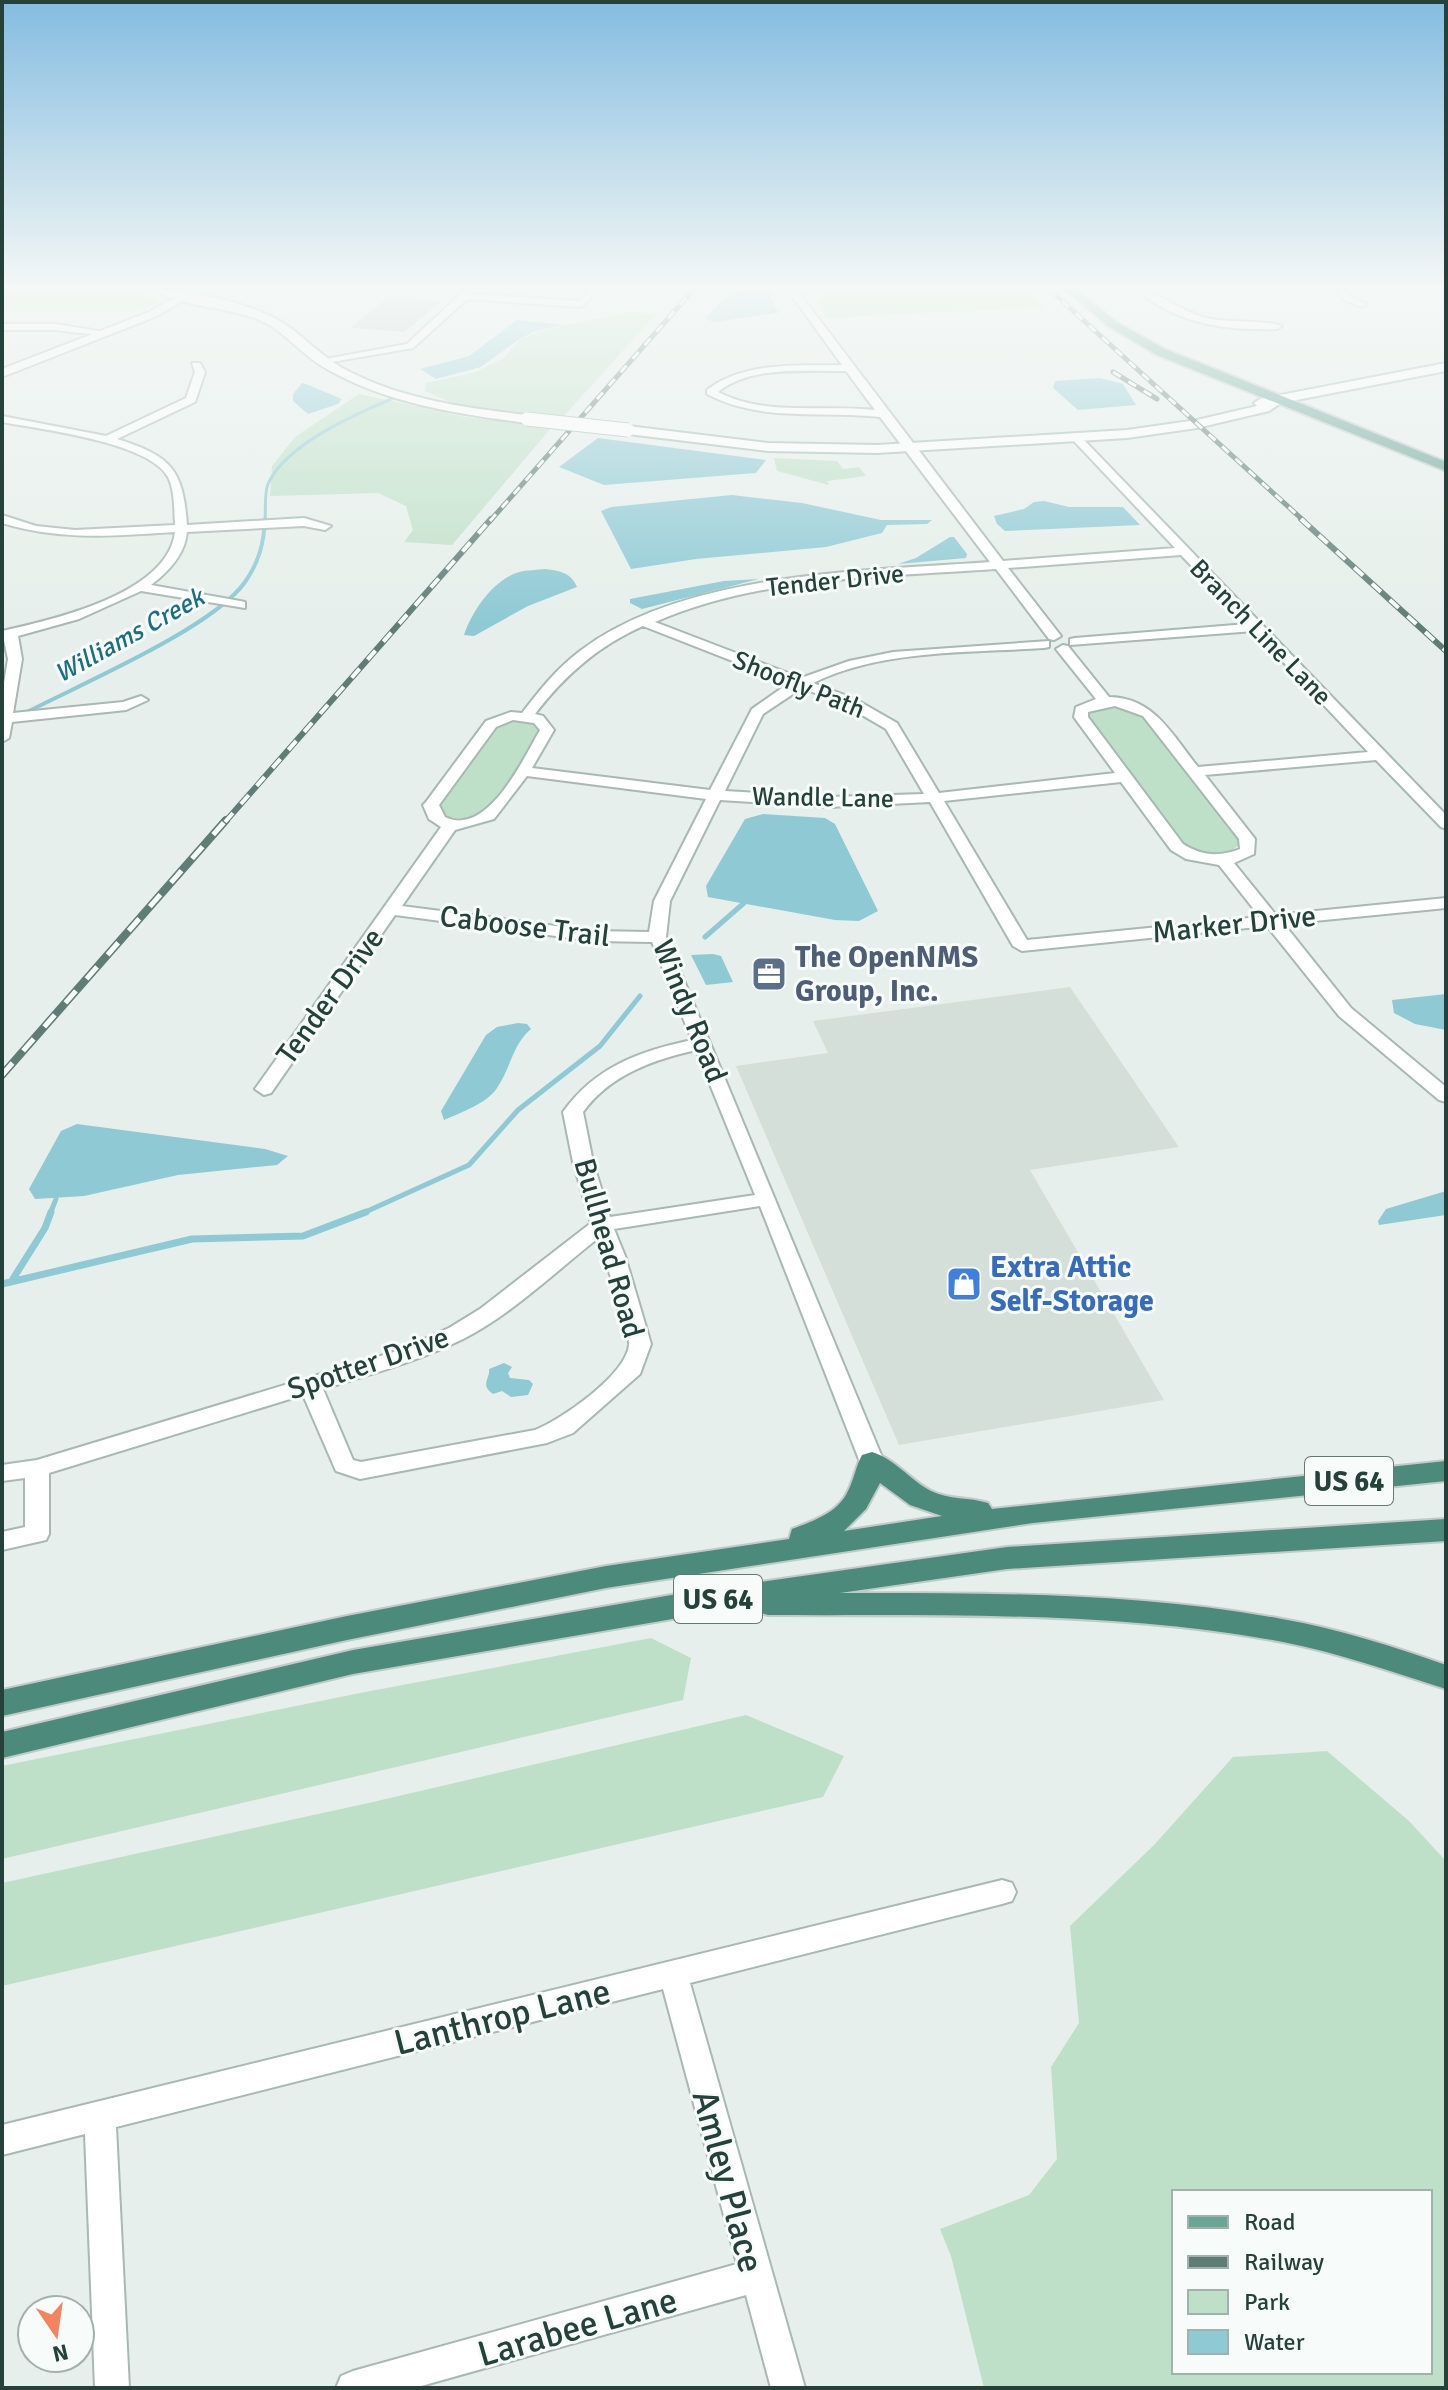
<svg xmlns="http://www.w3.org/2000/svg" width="1448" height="2390" font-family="Signika,sans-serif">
<rect width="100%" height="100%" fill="#e6efeb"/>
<!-- built -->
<path fill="#d4dfda" d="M1070,987L1179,1147L1030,1170L1164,1400L899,1445L736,1066L828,1053L813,1021Z"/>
<!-- green -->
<path fill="#bfe0c8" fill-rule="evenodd" d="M2,289H123L161,301L140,311H2Z
M815,289H1026L1044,307L827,318L816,302L820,296Z
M628,312L656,314L562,418L457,405L425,391L426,383L473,373L504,358L519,340L540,331Z
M359,394L466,417L552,427L452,545L404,542L413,530L406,506L378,493L270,496L272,466L295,437Z
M774,458L837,461L843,469L859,467L866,476L827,481L829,485L777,471Z
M1111,707H1126L1144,719L1236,835L1239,845C1226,857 1202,855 1186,846L1087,714L1090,710Z
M511,721L529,722L540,728C537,741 490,810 479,815C466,821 453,818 441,815L438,805L495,728Z
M651,1638L691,1658L683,1700L2,1859V1766L360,1693Z
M746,1715L844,1756L823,1797L2,1986V1883L373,1802Z
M1327,1751L1409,1821L1446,1861V2388H984L951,2256L940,2229L1029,2195L1057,2159L1051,2067L1079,2023L1070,1926L1154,1845L1233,1757ZM1174,2192H1430V2372H1174Z"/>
<!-- water -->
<path fill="#8ec9d4" d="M745,289L768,290L778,313L713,322L705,318L724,299Z
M517,320L564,325L535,331L518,340L481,367L436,379L420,369L469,356Z
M1100,378L1123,384L1136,405L1078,410L1053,388L1055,381Z
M302,383L306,384L342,399L338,404L308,414L293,401V394Z
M598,438L766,460L756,473L604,485L559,467Z
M732,495L802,503L881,520H932L927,524L887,525L882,533L826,547L696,559L631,569L601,511L611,507Z
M1044,501L1069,507H1123L1140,525L1005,531L997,524L994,516L1024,509L1034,502Z
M950,537H954L967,554L966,558L898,564L916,558Z
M545,569C559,571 571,572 577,587L528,606L474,636L464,635C472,611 493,580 519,572C527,570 537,570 545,569Z
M759,579L642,609L630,603V599L724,581Z
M763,814L825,818L835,824L878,911L859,921L835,920L708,897L706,886L745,819Z
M713,954L721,956L733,982L706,985L691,955Z
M1446,994V1030L1415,1024L1394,1013L1392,1000Z
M518,1023L527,1024L531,1029C512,1045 511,1068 497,1088C486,1104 462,1112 444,1120L441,1111L486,1035L497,1027Z
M77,1124L265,1149L288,1156L277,1165L178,1175L84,1196L35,1199L29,1189L61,1131Z
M1446,1191V1215L1379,1225L1378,1221L1386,1209Z
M504,1363L512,1367L508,1373L510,1378L529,1380L533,1384L528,1395L511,1397L502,1391L493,1394C479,1385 491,1377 489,1369Z"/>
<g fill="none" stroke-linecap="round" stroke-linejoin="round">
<!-- stream-far3 -->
<path stroke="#8ec9d4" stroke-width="3" d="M265,521C266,510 264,494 268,484C286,443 362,411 401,395"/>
<!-- stream-far2 -->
<path stroke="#8ec9d4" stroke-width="4" d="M25,713C79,685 213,628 245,582C259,562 264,543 265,519"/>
<!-- stream-far1 -->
<path stroke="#8ec9d4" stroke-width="5" d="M705,937L744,903
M50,1214L56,1199
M361,1214L469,1165L518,1110L600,1046L640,996"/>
<!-- stream -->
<path stroke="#8ec9d4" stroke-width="7" d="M11,1282L45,1228L51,1212
M2,1284L192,1239L303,1236L366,1212"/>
</g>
<!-- building -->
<path fill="#bbcac4" stroke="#b8c9c2" stroke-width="2" d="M388,299L439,302L404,331L353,327Z"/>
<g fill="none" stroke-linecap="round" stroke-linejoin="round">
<defs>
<path id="minor" d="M466,289H476L472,294L579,301L591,289H600L581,307L467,299L413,348L320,364L315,361L407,344Z
M787,289H796L1003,561L1175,548L1072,439L1081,437L1446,815V829L1441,827L1376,760L1205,775L1255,839L1254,854L1234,863L1276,915L1446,898V908L1284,924L1351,1008L1446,1087V1102L1439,1100L1339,1016L1267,926L1022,951L1013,946L930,802L829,807L720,800L670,901L666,937L884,1462L880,1468L872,1470L864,1468L860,1462L760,1206L614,1229L625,1256L651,1344L640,1374L573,1433L547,1443L360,1479L336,1471L303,1395L49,1473V1534L46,1540L2,1550V1532L25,1527V1478L2,1481V1465L37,1460L397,1351L449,1328L480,1309L591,1223L573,1162L563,1112C595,1067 640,1051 692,1040L652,942L594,941L395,915L271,1093L264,1095L255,1089L441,827L429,819L423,805L426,802L486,721L511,712L522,713C540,690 556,669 580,651C684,572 865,571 990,562L880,417C821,410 762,423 707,394V390C744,361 798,366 842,365ZM846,371L875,410C822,404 767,417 718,392C751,365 806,372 846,371ZM1181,555L1247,624L1075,638L1070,639V645L1254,631L1368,752L1198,767C1173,736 1154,697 1109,697L1068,646L1063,645L1056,649L1096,699L1076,707L1074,717L1115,773L939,793L897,723L855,699L813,683C882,649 969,653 1044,648L1049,647V641L893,652L849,661L801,678L655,622C760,576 883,577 996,569L1049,639L1054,640L1061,636L1008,568ZM643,626L789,683L752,709L710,790L532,768L554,730L543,716L535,714C565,675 598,646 643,626ZM802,688L845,705L886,729L924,794L829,797L725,791L763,714ZM1115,706L1143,716L1239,839L1240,849C1219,857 1202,856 1183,844L1088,717V712ZM513,720L534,723L540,730C524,757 488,838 445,817L439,805L496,727ZM527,776L706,799L654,901L649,932L594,931L402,906L455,830L494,819ZM1121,782L1171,850L1186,859L1219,865L1260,917L1027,940L944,801ZM696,1050L755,1195L610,1217L593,1162L583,1112C610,1075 652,1060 696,1050ZM597,1239C604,1255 630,1331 629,1345C626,1375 561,1420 535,1430L361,1462L353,1460L323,1389C371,1374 419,1361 463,1339C512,1314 555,1272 597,1239Z
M1067,289H1107L1070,294Z
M1137,289C1154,289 1184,313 1206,318C1225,323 1270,320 1282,326L1277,329C1228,331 1174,324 1137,289Z
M1336,289H1345L1350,296L1367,304L1362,307L1344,300Z
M2,324H55L111,333L106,336L55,330H2Z
M192,363H200L205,372L195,402L117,439C171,456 183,469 187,525L304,518L331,526L325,530L304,526L187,532C185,555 168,572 151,585L240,601L245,602V608L141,591L79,619L18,636L22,659L13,713L123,702L141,696L148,700L126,710L12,722L9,738L2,742V695L8,659L2,631C52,620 168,594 175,532C113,536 62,541 2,523V515L36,526L75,530L175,525C174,510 175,491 168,477C149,442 40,429 2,422V416L106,436L186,398L195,372Z
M1002,1880L1012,1883L1016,1892L1012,1901L1002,1904L690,1983L805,2388H771L746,2295L414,2388H336L341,2376L353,2371L737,2264L663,1989L116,2127L129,2388H95L85,2134L2,2155V2125Z"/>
<path id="tertiary" d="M190,289H203L157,316L2,377V369L149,312Z"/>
<path id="secondary" d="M152,289C188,289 256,304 286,325C309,341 325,360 350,372C405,400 467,408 527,415L533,419L527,423C458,414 388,404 327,369C301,355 285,330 257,319C226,307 178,306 152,289Z
M1446,363V371L1281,403L1269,411L1197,428L1127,438L877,453L768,451L628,434L622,430L628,426L768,443L877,445L1127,430L1197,420L1257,406L1254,403L1260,399Z"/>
<path id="primary" d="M1064,289H1076L1116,322L1165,349L1446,462V471L1157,355L1108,326Z"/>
<path id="trunk" d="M872,1452C895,1459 910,1480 931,1491C949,1500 969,1497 988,1503L992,1509L1446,1461V1481L1033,1523L606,1588L347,1640L2,1716V1690L347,1616L606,1566L789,1539L792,1529C813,1521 838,1513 848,1491C854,1479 856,1466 862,1455ZM880,1483L910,1505L942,1516L844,1531L866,1509Z
M1446,1519V1541L1007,1569L840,1593C988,1593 1137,1592 1282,1619C1339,1629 1392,1646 1446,1665V1689C1392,1672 1339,1653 1283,1642C1114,1610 939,1616 768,1615L757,1612L754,1605L353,1674L2,1758V1732L353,1650L689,1592L1007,1547Z"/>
</defs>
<!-- minor casing -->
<use href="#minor" stroke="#a8b8b2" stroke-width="4"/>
<!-- tertiary casing -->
<use href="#tertiary" stroke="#a8b8b2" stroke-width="4"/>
<!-- secondary casing -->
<use href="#secondary" stroke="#a4bbb3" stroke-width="4"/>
<!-- primary casing -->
<use href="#primary" stroke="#c2cac8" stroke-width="4"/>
<!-- trunk casing -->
<use href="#trunk" stroke="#c2cac8" stroke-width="4"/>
<!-- minor -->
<use href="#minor" fill="#fff" fill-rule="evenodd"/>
<!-- tertiary -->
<use href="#tertiary" fill="#fff" fill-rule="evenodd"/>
<!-- secondary -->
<use href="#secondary" fill="#fff" fill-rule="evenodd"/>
<!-- primary -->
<use href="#primary" fill="#6aa596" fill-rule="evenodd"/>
<!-- trunk -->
<use href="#trunk" fill="#4c8a7c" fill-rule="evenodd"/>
<defs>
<path id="rail-far2" d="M1049,289L1304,521
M1113,372L1157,399
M490,521L694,289"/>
<path id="rail-far1" d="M1301,519L1446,651
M225,822L491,519"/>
<path id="rail" d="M2,1075L226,820"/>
</defs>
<!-- rail-far2 casing -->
<use href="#rail-far2" stroke="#5f7d75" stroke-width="5"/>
<!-- rail-far1 casing -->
<use href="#rail-far1" stroke="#5f7d75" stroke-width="6"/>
<!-- rail casing -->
<use href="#rail" stroke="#5f7d75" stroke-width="8"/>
<!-- rail-far2 -->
<use href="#rail-far2" stroke="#f7fbf9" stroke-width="3" stroke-dasharray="9" stroke-linecap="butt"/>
<!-- rail-far1 -->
<use href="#rail-far1" stroke="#f7fbf9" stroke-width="4" stroke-dasharray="12" stroke-linecap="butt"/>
<!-- rail -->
<use href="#rail" stroke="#f7fbf9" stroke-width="5" stroke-dasharray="16" stroke-linecap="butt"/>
<defs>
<path id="secondary-bridge" d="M527,419L628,430"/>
</defs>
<!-- secondary-bridge casing -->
<use href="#secondary-bridge" stroke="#a4bbb3" stroke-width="15" stroke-linecap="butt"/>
<!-- secondary-bridge -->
<use href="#secondary-bridge" stroke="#fff" stroke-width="13"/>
</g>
<!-- sky -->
<linearGradient id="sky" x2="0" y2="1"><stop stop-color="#84bce0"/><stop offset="0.46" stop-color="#f4f8f6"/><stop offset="1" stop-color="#f4f8f6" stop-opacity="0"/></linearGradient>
<rect width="1448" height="624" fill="url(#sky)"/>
<!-- icons -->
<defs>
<symbol id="office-square" viewBox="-11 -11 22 22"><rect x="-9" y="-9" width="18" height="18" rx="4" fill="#5c6f8a" stroke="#f7fbf9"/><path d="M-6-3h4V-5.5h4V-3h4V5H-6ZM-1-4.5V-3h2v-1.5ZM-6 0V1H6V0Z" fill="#fff"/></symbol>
<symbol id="shop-square" viewBox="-11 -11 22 22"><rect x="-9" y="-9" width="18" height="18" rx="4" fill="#3f7fe0" stroke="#f7fbf9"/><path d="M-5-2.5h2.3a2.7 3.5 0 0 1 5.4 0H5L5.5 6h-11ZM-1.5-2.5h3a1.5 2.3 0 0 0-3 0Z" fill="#fff"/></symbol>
</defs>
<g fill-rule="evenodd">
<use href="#office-square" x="749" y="954" width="40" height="40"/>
<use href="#shop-square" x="944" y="1264" width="40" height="40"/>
</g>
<g text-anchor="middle" stroke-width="6" stroke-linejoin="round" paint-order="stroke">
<!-- far-street labels -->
<g font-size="26" fill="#24423a" stroke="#f7fbf9">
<text transform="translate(835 580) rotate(-6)" y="9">Tender Drive</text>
<text transform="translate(1261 632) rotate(46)" y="9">Branch Line Lane</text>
<text transform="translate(799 684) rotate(22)" y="9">Shoofly Path</text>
<text transform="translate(823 797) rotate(1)" y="9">Wandle Lane</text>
</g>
<!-- far-water labels -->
<g font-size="26" font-style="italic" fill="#1c6f80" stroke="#f7fbf9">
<text transform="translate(129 635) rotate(-29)" y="9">Williams Creek</text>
</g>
<!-- shield labels -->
<g fill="#f7fbf9" stroke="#637a73" stroke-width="2">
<rect x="1305" y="1457" width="88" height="48" rx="6"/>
<rect x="674" y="1575" width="88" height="48" rx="6"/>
</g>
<g font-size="28" font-weight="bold" fill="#24423a">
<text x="1349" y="1491">US 64</text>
<text x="718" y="1609">US 64</text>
</g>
<!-- street labels -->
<g font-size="30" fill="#24423a" stroke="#f7fbf9">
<text transform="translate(1234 924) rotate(-6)" y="10">Marker Drive</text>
<text transform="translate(525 926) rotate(7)" y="10">Caboose Trail</text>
<text transform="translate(330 996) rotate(-54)" y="10">Tender Drive</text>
<text transform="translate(690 1011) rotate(68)" y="10">Windy Road</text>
<text transform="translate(609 1248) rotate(74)" y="10">Bullhead Road</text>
<text transform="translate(368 1363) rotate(-19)" y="10">Spotter Drive</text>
</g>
<!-- service labels -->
<g font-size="30" font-weight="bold" fill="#4e5e75" stroke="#f7fbf9" text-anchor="start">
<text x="795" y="967">The OpenNMS<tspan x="795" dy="34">Group, Inc.</tspan></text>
</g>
<!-- shop labels -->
<g font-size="30" font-weight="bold" fill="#366cbe" stroke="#f7fbf9" text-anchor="start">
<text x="990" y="1277">Extra Attic<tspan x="990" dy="34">Self-Storage</tspan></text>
</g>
<!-- near-street labels -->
<g font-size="36" fill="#24423a" stroke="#f7fbf9">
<text transform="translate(502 2016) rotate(-14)" y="13">Lanthrop Lane</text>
<text transform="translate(729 2181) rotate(75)" y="13">Amley Place</text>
<text transform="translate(577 2326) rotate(-16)" y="13">Larabee Lane</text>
</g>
</g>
<!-- border -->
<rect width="1448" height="2390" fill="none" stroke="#24423a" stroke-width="8"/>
<!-- legend -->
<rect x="1172" y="2190" width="260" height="184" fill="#f7fbf9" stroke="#a3b1ad" stroke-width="2"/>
<rect x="1188" y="2216" width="40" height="12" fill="#6aa596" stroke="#a3b1ad" stroke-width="2"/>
<text x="1244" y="2230" font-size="24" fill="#24423a">Road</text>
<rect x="1188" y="2256" width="40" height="12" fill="#5f7d75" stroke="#a3b1ad" stroke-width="2"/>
<text x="1244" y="2270" font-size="24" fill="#24423a">Railway</text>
<rect x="1188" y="2290" width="40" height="24" fill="#bfe0c8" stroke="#a3b1ad" stroke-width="2"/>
<text x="1244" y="2310" font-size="24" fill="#24423a">Park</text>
<rect x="1188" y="2330" width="40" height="24" fill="#8ec9d4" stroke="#a3b1ad" stroke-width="2"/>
<text x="1244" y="2350" font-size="24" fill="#24423a">Water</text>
<!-- north arrow -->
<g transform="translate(56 2334) rotate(167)"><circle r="38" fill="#f7fbf9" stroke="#a3b1ad" stroke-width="2"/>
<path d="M0-6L14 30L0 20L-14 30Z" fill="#f4845f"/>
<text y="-12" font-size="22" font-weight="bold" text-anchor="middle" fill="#24423a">N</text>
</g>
</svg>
